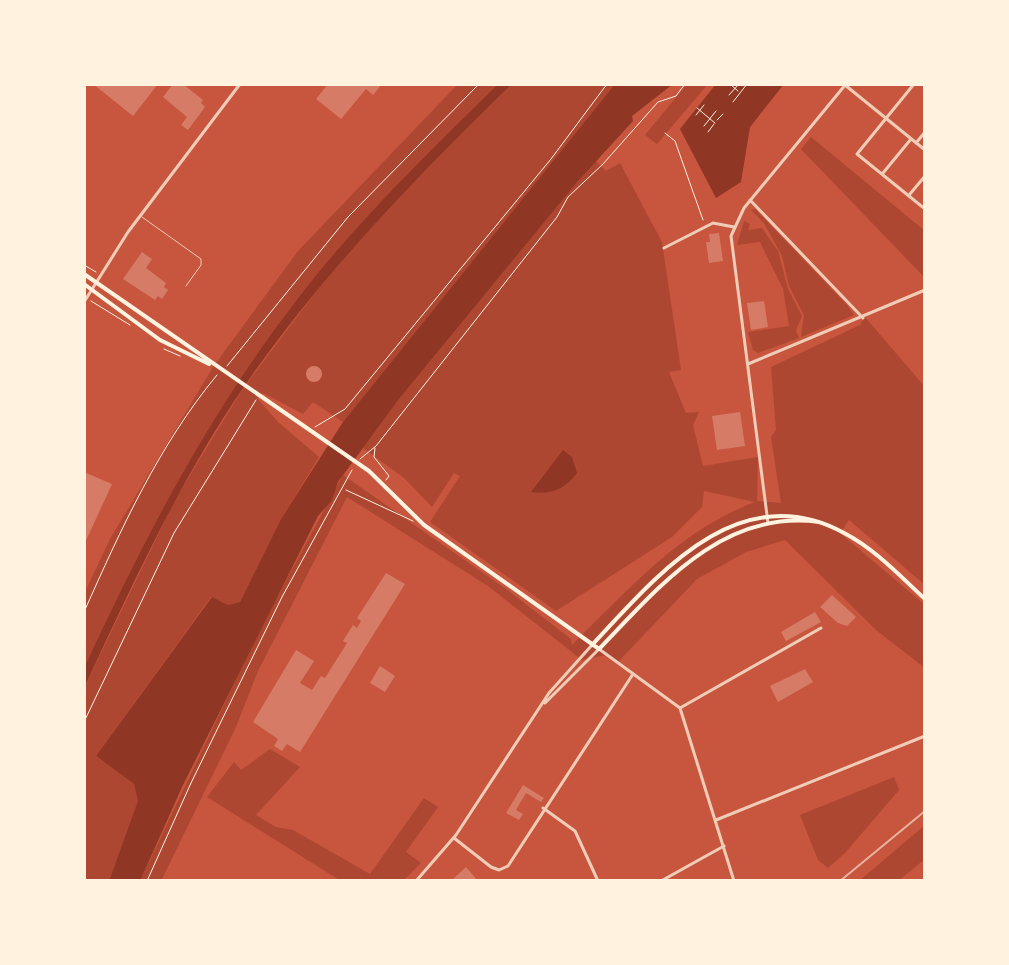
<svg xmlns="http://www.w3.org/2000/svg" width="1009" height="965" font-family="Karla,sans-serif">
<rect width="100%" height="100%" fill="#c8553d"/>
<!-- green -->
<path fill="#ae4732" d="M458,84H498C429,152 358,220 299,297C209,413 145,536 84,668V594L110,539L213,367L298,251Z
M512,84H615L343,422L313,402L303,414L263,393L257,398L278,422L319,457L281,519L240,602L228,605L211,597L96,756L134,784L139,801L109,881H84V688L175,500L242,390L327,277L380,214Z
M687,84H708L657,144L645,135Z
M811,137L925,231V278L801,149Z
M595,160L606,171L620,163L662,242L681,370L669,372L686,413L699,412L693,425L703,466L758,457L757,501L781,503L771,437L776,430L771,367L860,325L865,317L925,387V585L849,520L840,533L925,605V668L876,630L785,540L746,552L697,579L618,662L606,655L582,660L488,586L347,497L258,671L236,727L161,881H140L259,631L343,475L506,589L571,639L572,645C628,590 680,530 755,502L704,491L702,507L672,537L556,611L430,522L460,476L454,473L432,507L404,478L363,448L399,399Z
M755,209L847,305L854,315L801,337L804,315L789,286L782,256L764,223L751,210Z
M744,221L750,224L748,230L762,228L778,251L788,289L802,316L796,330L799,338L758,353L753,350L748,332L789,326L783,289L760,242L737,245Z
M270,749L300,767L256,815L276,827L293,830L370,874L424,798L438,807L406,852L421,863L403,881H341L207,797L234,762L241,770Z
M894,777L899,790L845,853L828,868L818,860L800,815Z
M925,825V859L898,881H859Z"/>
<!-- water -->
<path fill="#8f3625" d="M498,84H512C414,179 321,275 243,388C179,482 132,585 84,688V668C145,536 209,413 299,297C358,220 429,152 498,84Z
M615,84H673L632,116L633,121L578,181L399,399L338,482L332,500L318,516L182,787L140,881H109L138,801L134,784L96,756L212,597L228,605L240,602L281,519L343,422Z
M716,84H784L750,127L741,182L716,198L680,129Z
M563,450L572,457L577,473C565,489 551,495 531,492Z"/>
<!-- building -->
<path fill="#d67c66" d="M93,84H158L133,116Z
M173,84H183L203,100L201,103L205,107L188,130L181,125L187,117L163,97Z
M328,84H382L373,95L366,89L341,119L316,99Z
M719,233L723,261L709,263L706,242H710L709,234Z
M142,252L152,259L146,268L166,283L164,287L168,290L162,299L158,296L155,300L123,279Z
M764,301L768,327L751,330L747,303Z
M306 374a8 8 0 1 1 16 0a8 8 0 1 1-16 0Z
M740,412L745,446L717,450L712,416Z
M84,472L112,484L84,545Z
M386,573L405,584L300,752L287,744L282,751L274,746L278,739L253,722L296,650L314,661L300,683L312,690L321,676L325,678L347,643L343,641L353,625L357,628L361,621L357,618Z
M832,595L856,617L847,626L838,623L820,607Z
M815,612L821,622L786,641L781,632Z
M380,666L395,676L385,692L370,683Z
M805,669L813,682L778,702L770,686Z
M523,785L544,798L541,802L526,793L516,810L523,814L519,820L506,813Z
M466,867L478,881H451Z"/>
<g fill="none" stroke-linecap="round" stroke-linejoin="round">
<!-- path -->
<path stroke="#fff3e0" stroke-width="1" d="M730,84L738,91
M721,85L722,84
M729,95L739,84
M733,102L747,84
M697,108L715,123
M696,115L704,105
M717,120L723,114
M704,126L716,111
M708,132L714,124
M665,133L675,141L703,220
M84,265L96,272
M91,301L130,325
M164,349L180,356
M227,366L348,217L479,84
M315,427L345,409L551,159L607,84
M375,448L374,457L389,476L386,480
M360,459L376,446L557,217L568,197L603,164L658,102L676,96L685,84
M346,490L413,521
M84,612C121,529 159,445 217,375
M84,722L174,533L256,400
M147,881L191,783L282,597L352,470"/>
<!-- service -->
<path stroke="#f1ccb7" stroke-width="1" d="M142,217L201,259V265L186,286"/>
<!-- minor -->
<path stroke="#f1ccb7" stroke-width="3" d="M914,84L857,154L925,209
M845,85L925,150
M916,143L925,132
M883,173L911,139
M910,194L925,176
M750,200L863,318
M664,248L713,223L734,227
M748,364L925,290
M768,523L731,236L744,208L846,84
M680,708L821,628
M543,808L575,831L598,881
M716,820L925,736
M454,838L491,867L499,870L508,866L633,674
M661,881L724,846"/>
<!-- tertiary -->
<path stroke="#f1ccb7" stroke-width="3" d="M84,302L128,232L240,84
M545,703L599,649L680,708L734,881
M416,881L456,835L549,693L592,645"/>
<!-- secondary -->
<path stroke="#fff3e0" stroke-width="4" d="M84,274L369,471L424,525L599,649C659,587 722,509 819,522
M84,284L160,340L209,364
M592,645C658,574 739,476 844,533C875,549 900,576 925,599"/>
<!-- rail -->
<path stroke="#e9b49f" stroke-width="2" d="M840,881L925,811"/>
</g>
<!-- border -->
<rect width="1009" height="965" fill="none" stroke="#fff3e0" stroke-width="172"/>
</svg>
